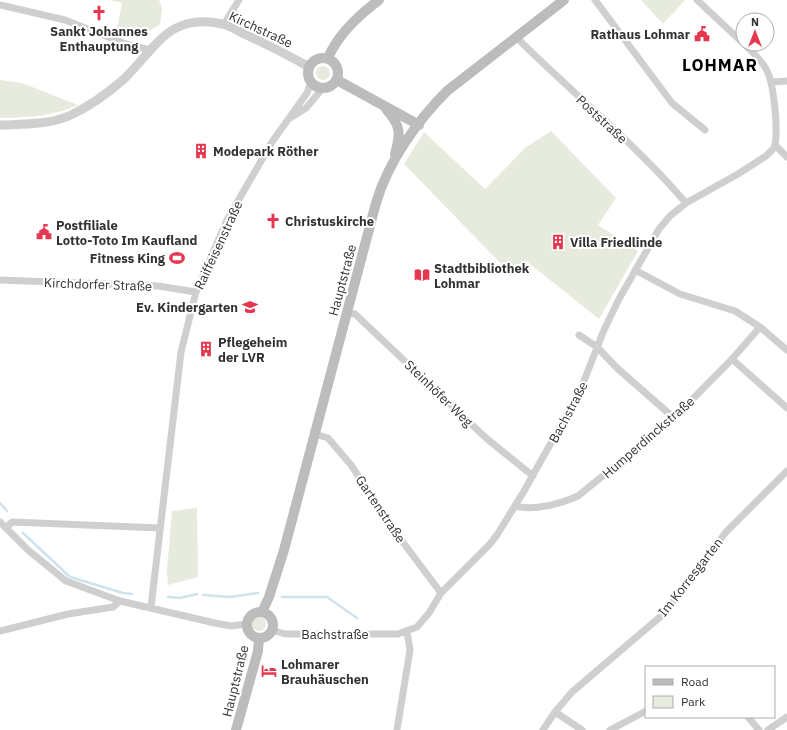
<svg xmlns="http://www.w3.org/2000/svg" width="787" height="730" font-family="'IBM Plex Sans',sans-serif">
<rect width="100%" height="100%" fill="#fff"/>
<!-- green -->
<path fill="#e6ebde" d="M110,0H159L162,8L160,24C145,35 133,39 116,33L122,3Z
M641,0H685L663,24Z
M316 73a7 7 0 1 1 14 0a7 7 0 1 1-14 0Z
M0,80L22,83L78,105C50,117 30,117 0,118Z
M551,131L616,198L598,225L638,251L599,319L525,260L509,272L404,164L424,132L485,189L525,148Z
M197,508L198,577L168,585L167,570L172,511Z
M252 624a7 7 0 1 1 14 0a7 7 0 1 1-14 0Z"/>
<g fill="none" stroke-linecap="round" stroke-linejoin="round">
<!-- stream -->
<path stroke="#cee3ed" stroke-width="2.5" d="M0,503L7,511
M23,533L70,577L123,593L132,594
M203,595L230,597L258,593
M168,597L180,598L197,594
M282,597H327L357,618"/>
<!-- minor -->
<path stroke="#cfcfcf" stroke-width="7" d="M595,0L672,103L705,130
M697,0L743,43
M0,5L65,20L126,44L150,50
M224,24L239,0
M516,37C572,93 635,143 686,203
M772,82L787,81
M290,118L306,108L323,88
M775,145L787,157
M635,270L680,294L735,311L760,327L787,350
M0,280L158,286L196,292
M346,313L355,314L486,438L533,476
M579,335L597,347L617,368L674,418
M732,359L787,408
M315,434L328,438L351,465L399,537L441,593
M515,506C534,511 560,504 578,496L674,418L732,359L760,327
M0,522L28,550L66,581L120,601L215,623L231,626L247,624
M6,528L12,522L160,528
M151,607L181,352L196,292L227,220L272,142L307,93L311,82
M271,630L285,634H398L417,627L429,613L441,593L489,545L497,535L524,491L580,391L604,330L619,299L659,229L670,216L686,203L738,174L766,156L774,148C779,134 774,82 766,69C761,59 752,52 744,44
M0,631L68,614L113,607L120,601
M555,712L582,730
M748,717L759,730
M397,730L410,650L407,632
M543,730L555,712L572,692L660,617L686,586L726,532L787,471
M610,730L646,711
M768,730L787,717"/>
<!-- tertiary -->
<path stroke="#cfcfcf" stroke-width="9" d="M0,125C24,124 49,125 71,115C90,106 108,93 124,79C156,48 169,12 222,24C230,26 237,30 244,34C266,44 288,55 309,67"/>
<!-- secondary -->
<path stroke="#bcbcbc" stroke-width="10" d="M308 73a15 15 0 1 1 30 0a15 15 0 1 1-30 0Z
M328,58C338,34 359,15 379,0
M337,80L419,125
M386,109C401,126 401,133 395,154
M262,612L269,597L284,550L376,203C388,162 417,121 447,91L564,0
M247 625a13 13 0 1 1 26 0a13 13 0 1 1-26 0Z
M236,730L258,651L259,638"/>
</g>
<!-- icons -->
<defs>
<symbol id="church-bare" viewBox="-9 -9 18 18"><path d="M-1.2-6h2.4v3.5h3.3v2.4h-3.3V6h-2.4V-.1h-3.3v-2.4h3.3Z" fill="#e53850" stroke="#fff" stroke-width="2.5" paint-order="stroke"/></symbol>
<symbol id="civic-bare" viewBox="-9 -9 18 18"><path d="M-.6-6.5H3V-4.5H.6V-3L4-1V1h2V6H-6V1h2V-1L-.6-3ZM-1.2 2.5V6h2.4V2.5Z" fill="#e53850" stroke="#fff" stroke-width="2.5" paint-order="stroke"/></symbol>
<symbol id="building-bare" viewBox="-9 -9 18 18"><path d="M-4-6H4V6H1V3H-1V6H-4ZM-2.5-4.3h1.7v1.8h-1.7ZM.8-4.3h1.7v1.8H.8ZM-2.5-1h1.7V.8h-1.7ZM.8-1h1.7V.8H.8Z" fill="#e53850" stroke="#fff" stroke-width="2.5" paint-order="stroke"/></symbol>
<symbol id="stadium-bare" viewBox="-9 -9 18 18"><path d="M0-5a6.5 5 0 1 0 0 10a6.5 5 0 1 0 0-10ZM-3.5-1.8h7v3.6h-7Z" fill="#e53850" stroke="#fff" stroke-width="2.5" paint-order="stroke"/></symbol>
<symbol id="library-bare" viewBox="-9 -9 18 18"><path d="M-6-4Q-3-5.5-.7-3.5V5Q-3 3-6 4ZM6-4Q3-5.5 .7-3.5V5Q3 3 6 4Z" fill="#e53850" stroke="#fff" stroke-width="2.5" paint-order="stroke"/></symbol>
<symbol id="school-bare" viewBox="-9 -9 18 18"><path d="M0-5L7-2L0 1L-7-2ZM-4 1L0 2.5L4 1V4Q0 6-4 4Z" fill="#e53850" stroke="#fff" stroke-width="2.5" paint-order="stroke"/></symbol>
<symbol id="hotel-bare" viewBox="-9 -9 18 18"><path d="M-6-4.5h1.5V1H6V5H4.5V3h-9V5H-6ZM-4 0a1.8 1.8 0 1 1 3.6 0ZM.5 0V-2.5h3Q6-2.5 6 0Z" fill="#e53850" stroke="#fff" stroke-width="2.5" paint-order="stroke"/></symbol>
</defs>
<g fill-rule="evenodd">
<use href="#church-bare" x="88" y="2" width="22" height="22"/>
<use href="#civic-bare" x="691" y="23" width="22" height="22"/>
<use href="#building-bare" x="190" y="140" width="22" height="22"/>
<use href="#church-bare" x="262" y="210" width="22" height="22"/>
<use href="#civic-bare" x="33" y="221" width="22" height="22"/>
<use href="#building-bare" x="547" y="231" width="22" height="22"/>
<use href="#stadium-bare" x="166" y="247" width="22" height="22"/>
<use href="#library-bare" x="411" y="264" width="22" height="22"/>
<use href="#school-bare" x="239" y="296" width="22" height="22"/>
<use href="#building-bare" x="195" y="338" width="22" height="22"/>
<use href="#hotel-bare" x="258" y="660" width="22" height="22"/>
</g>
<g text-anchor="middle" stroke-width="4" stroke-linejoin="round" paint-order="stroke">
<!-- street labels -->
<g font-size="13" fill="#323232" stroke="#fff">
<text transform="translate(261 29) rotate(25)" y="5">Kirchstraße</text>
<text transform="translate(602 119) rotate(43)" y="5">Poststraße</text>
<text transform="translate(218 245) rotate(-65)" y="5">Raiffeisenstraße</text>
<text transform="translate(342 280) rotate(-75)" y="5">Hauptstraße</text>
<text transform="translate(98 284) rotate(2)" y="5">Kirchdorfer Straße</text>
<text transform="translate(439 393) rotate(44)" y="5">Steinhöfer Weg</text>
<text transform="translate(568 412) rotate(-62)" y="5">Bachstraße</text>
<text transform="translate(648 437) rotate(-41)" y="5">Humperdinckstraße</text>
<text transform="translate(381 509) rotate(56)" y="5">Gartenstraße</text>
<text transform="translate(690 577) rotate(-52)" y="5">Im Korresgarten</text>
<text x="335" y="639">Bachstraße</text>
<text transform="translate(235 681) rotate(-76)" y="5">Hauptstraße</text>
</g>
<!-- poi labels -->
<g font-size="13" font-weight="bold" fill="#323232" stroke="#fff" text-anchor="start">
<text x="99" y="36" text-anchor="middle">Sankt Johannes<tspan x="99" dy="15">Enthauptung</tspan></text>
<text x="690" y="39" text-anchor="end">Rathaus Lohmar</text>
<text x="213" y="156">Modepark Röther</text>
<text x="285" y="226">Christuskirche</text>
<text x="56" y="230">Postfiliale<tspan x="56" dy="15">Lotto-Toto Im Kaufland</tspan></text>
<text x="570" y="247">Villa Friedlinde</text>
<text x="165" y="263" text-anchor="end">Fitness King</text>
<text x="434" y="273">Stadtbibliothek<tspan x="434" dy="15">Lohmar</tspan></text>
<text x="238" y="312" text-anchor="end">Ev. Kindergarten</text>
<text x="218" y="347">Pflegeheim<tspan x="218" dy="15">der LVR</tspan></text>
<text x="281" y="669">Lohmarer<tspan x="281" dy="15">Brauhäuschen</tspan></text>
</g>
<!-- district labels -->
<g font-size="17" font-weight="bold" letter-spacing="1" fill="#000" stroke="#fff">
<text x="720" y="71">LOHMAR</text>
</g>
</g>
<!-- legend -->
<rect x="645" y="666" width="130" height="52" fill="#ffffff" stroke="#adadad"/>
<rect x="653" y="679" width="20" height="6" fill="#bcbcbc" stroke="#adadad"/>
<text x="681" y="686" font-size="12" fill="#323232">Road</text>
<rect x="653" y="696" width="20" height="12" fill="#e6ebde" stroke="#adadad"/>
<text x="681" y="706" font-size="12" fill="#323232">Park</text>
<!-- north arrow -->
<g transform="translate(755 32)"><circle r="19" fill="#ffffff" stroke="#adadad"/>
<path d="M0-3L7 15L0 10L-7 15Z" fill="#e53850"/>
<text y="-6" font-size="11" font-weight="bold" text-anchor="middle" fill="#323232">N</text>
</g>
</svg>
